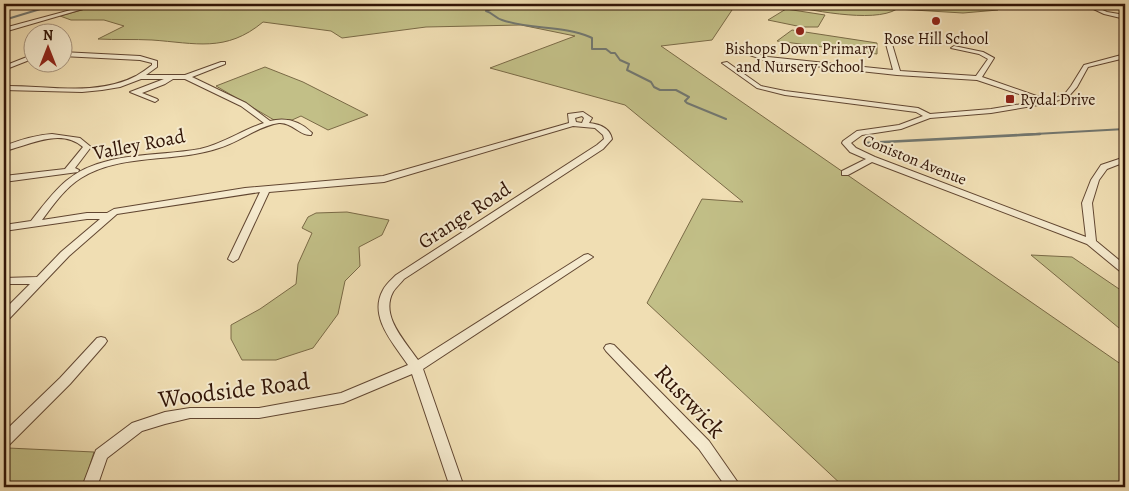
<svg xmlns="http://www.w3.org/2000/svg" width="1129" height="491" font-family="Alegreya,serif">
<rect width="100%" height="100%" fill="#f0deb3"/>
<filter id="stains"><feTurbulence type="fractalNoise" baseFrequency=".004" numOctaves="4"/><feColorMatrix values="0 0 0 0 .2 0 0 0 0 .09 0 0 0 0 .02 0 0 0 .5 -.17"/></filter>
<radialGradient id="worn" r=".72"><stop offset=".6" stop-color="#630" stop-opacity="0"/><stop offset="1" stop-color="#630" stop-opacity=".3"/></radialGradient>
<!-- green -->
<path fill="#c2bf87" stroke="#7a6a46" d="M103,4H736L712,40L661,46L1125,367V487H844L647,303L702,199L743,202L625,105L490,68L575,36L521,25L426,27L342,38L331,31L263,22C226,53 195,43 152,40C134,39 116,40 98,39L124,26L104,20H71L60,16Z
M779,4H995L998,10L963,13L897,9C873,24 807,9 779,4Z
M786,9L825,15L818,27H802L768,20Z
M792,30L877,43V54L777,41Z
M265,67L303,82L368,115L328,130L301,116L292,120H274L216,86Z
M347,212L389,220L382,235L359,247L360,266L345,281L338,314L313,348L276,360H242L231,339V325L260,309L296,284L298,264L312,233L302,228L308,217L316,213Z
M1031,255L1072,257L1125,293V333Z
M8,448L94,452L83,487H4V452Z"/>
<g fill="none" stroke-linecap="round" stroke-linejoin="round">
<!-- stream-far1 -->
<path stroke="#727770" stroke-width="2" d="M486,4L497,7L486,11C493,13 495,18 502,20C531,30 562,25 590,37L592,38V49H606L611,53H615L620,60L629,64L627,70L651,82L654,87L660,90H676L689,97L685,101L687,103L726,119
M4,20L57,4
M1017,135L1125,129"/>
<!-- stream -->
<path stroke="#727770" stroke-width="2.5" d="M864,143L1040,134"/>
<defs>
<path id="street" d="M93,4H100L4,32V28Z
M1083,4H1089L1107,12L1125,15V19L1104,14Z
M889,42L892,44L900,71L976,76L988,59L979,54L951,48L954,46L983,52L994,58L982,77L1048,100L1064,95L1071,86L1084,65L1125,54V58L1088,67L1077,87L1068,97L1050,103L991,113L930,118L901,129L862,135L851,143L856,148L875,157L1086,237L1082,203L1091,180L1101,165L1125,157V162L1107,169L1099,180L1092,203L1096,241L1125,265V273L1121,272L1087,244L872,162L848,175H842V171L866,159L850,152L842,143L843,141L857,131L899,125L923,116L916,112L785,95L757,88L722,63L727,62L761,86L785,91L918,108L930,114L991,109L1040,101L977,80L897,75L768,61L740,52L743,50L768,57L893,70L886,44Z
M62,52L140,56L157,61V67L146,75H185L221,62H225V64L192,77L246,103L270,121C286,117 300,121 312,133L311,135C300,136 292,122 279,123C258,126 240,142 219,148C176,163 120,153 81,178C65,188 54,204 42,220L87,213H107L114,209L245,188L383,176L569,123L568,114L583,112L592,118L589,123C599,124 610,128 612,139L603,149L404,279C401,283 396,287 393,292C380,316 405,341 418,360L584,255L588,254L593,257L423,369L464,487H450L412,374L343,403L259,418H190L165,424L142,431L107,458L97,487H82L96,450L132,423L165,412L190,408H259L341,393L408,365C394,344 368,317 383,290C386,284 392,279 396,275L597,145L604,139L603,135L595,128L573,126L384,182L269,192L238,259L233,262L228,259L260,192L117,214L69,256L8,320L4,321V310L30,284H4V278L37,277L61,252L100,219H87L4,231V225L31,221C42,207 53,192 66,181C102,151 156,157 200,149C223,144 242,130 264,123L241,106L185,79H173L165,84L142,93L157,99L158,100L155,102L130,92L164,79H141L120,87L102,90L82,92L4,90V86C46,85 96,97 136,76C141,73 147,69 152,65V63L140,60L62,56ZM582,116L584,118L582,123L576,122L575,118Z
M32,55V59L4,70V66Z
M52,134L80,138L91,147L75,168L79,170L78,172L4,182V176L65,169L83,147C60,127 28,146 4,151V146C20,140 35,135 52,134Z
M101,337L105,338L107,341L105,344L70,384L9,445L4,447V432L60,378L97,338Z
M610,344L614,345L709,441L741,487H726L699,449L606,351L604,348L606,345Z"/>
</defs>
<!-- street casing -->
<use href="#street" stroke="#614631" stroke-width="2"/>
<!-- street -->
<use href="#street" fill="#f5eace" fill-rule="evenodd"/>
</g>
<!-- markers -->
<g fill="#8f2418" stroke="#f5eace" stroke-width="2">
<circle cx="936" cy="21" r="5"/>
<circle cx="800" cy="31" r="5"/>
<rect x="1005" y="94" width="10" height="10" rx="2.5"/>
</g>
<g text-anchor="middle" stroke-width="4" stroke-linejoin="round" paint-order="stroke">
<!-- far-poi labels -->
<g font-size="16" fill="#311406" stroke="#f5eace">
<text x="936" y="44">Rose Hill School</text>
<text x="800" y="54">Bishops Down Primary<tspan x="800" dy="18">and Nursery School</tspan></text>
<text x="1020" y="105" text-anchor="start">Rydal Drive</text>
</g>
<!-- far-street labels -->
<g font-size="16" fill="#311406" stroke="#f5eace">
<text transform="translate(915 159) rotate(22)" y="6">Coniston Avenue</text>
</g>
<!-- street labels -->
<g font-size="20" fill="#311406" stroke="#f5eace">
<text transform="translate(139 144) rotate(-11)" y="7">Valley Road</text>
<text transform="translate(464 215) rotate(-33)" y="7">Grange Road</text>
</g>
<!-- near-street labels -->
<g font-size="24" fill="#311406" stroke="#f5eace">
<text transform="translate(234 390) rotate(-7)" y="8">Woodside Road</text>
<text transform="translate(690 401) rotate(47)" y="8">Rustwick</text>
</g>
</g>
<!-- margin -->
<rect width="1129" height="491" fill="none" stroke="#f0deb3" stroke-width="20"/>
<rect x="5" y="5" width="1119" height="481" fill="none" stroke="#311406" stroke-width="2.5"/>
<rect x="10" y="10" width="1109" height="471" fill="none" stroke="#311406"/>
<!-- north arrow -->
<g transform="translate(48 48)"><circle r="24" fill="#f5eace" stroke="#a7947e"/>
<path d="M0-4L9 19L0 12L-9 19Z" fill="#8f2418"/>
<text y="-8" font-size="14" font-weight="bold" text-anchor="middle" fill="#311406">N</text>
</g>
<rect width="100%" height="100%" filter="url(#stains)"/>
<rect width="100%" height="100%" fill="url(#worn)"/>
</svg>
